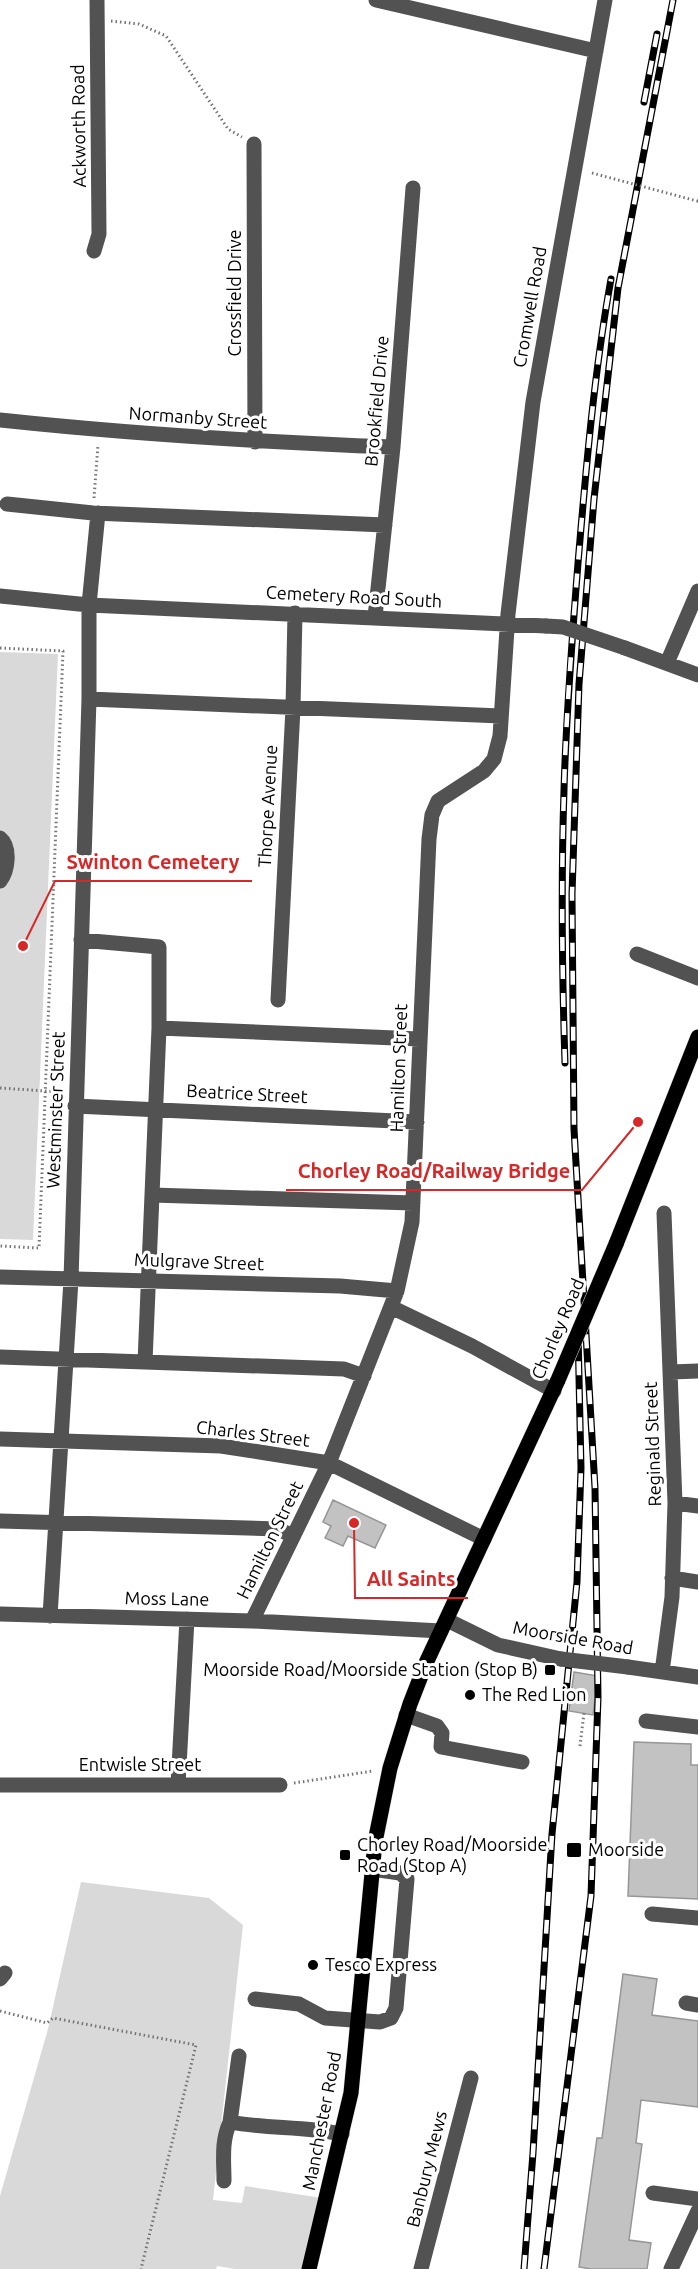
<svg xmlns="http://www.w3.org/2000/svg" width="698" height="2269" font-family="Ubuntu,sans-serif">
<rect width="100%" height="100%" fill="#fff"/>
<!-- green -->
<path fill="#d9d9d9" d="M0,652L58,654L33,1240L0,1239Z
M81,1882L209,1898L243,1925L213,2200L242,2203L245,2186L322,2198L306,2269H235L217,2266L216,2269H0V2196L48,2029Z"/>
<!-- building -->
<path fill="#c2c2c2" stroke="#969696" stroke-width="1.5" d="M333,1500L386,1525L375,1548L348,1536L343,1546L325,1538L331,1526L323,1522Z
M574,1672L598,1676L593,1715L569,1711Z
M634,1742L691,1744V1765H698V1899L628,1896Z
M623,1974L657,1979L652,2015L698,2021V2107L641,2100L636,2143L642,2144L629,2240L651,2243L647,2269H591L579,2267L597,2138H602Z"/>
<g fill="none" stroke-linecap="round" stroke-linejoin="round">
<defs>
<path id="major" d="M616,1244L698,1037
M309,2269L351,2093L375,1842L390,1768L410,1704L426,1663L558,1380"/>
</defs>
<!-- major casing -->
<use href="#major" stroke="#dbdbdb" stroke-width="16"/>
<!-- path -->
<path stroke="#747474" stroke-width="3" stroke-dasharray="1.5 3" stroke-linecap="butt" d="M111,21L139,24L166,36L228,129L242,137
M697,201H698
M94,498L98,445
M0,648L63,651L39,1248L0,1246
M0,1088L61,1092
M580,1746L584,1713
M294,1783L373,1771
M0,2011L47,2023L53,2018L196,2045L141,2269"/>
<!-- minor -->
<path stroke="#525252" stroke-width="15" d="M376,0L596,51
M254,144L255,442
M94,251L99,234L97,0
M0,420C131,434 262,442 393,447
M7,504L93,513L385,525
M0,596L89,605L546,626
M375,617L393,447L413,188
M625,648L698,675
M667,663L698,591
M89,699L501,716
M0,838C11,847 8,871 0,881
M81,940L159,947V1028
M637,954L698,978
M278,1000L293,708L295,613
M75,1106L417,1122
M152,1195L413,1203
M0,1277L340,1286L397,1291
M391,1307L472,1346L554,1391
M0,1357L145,1362L159,1028L419,1039
M145,1362L344,1369L364,1376
M671,1372L698,1371
M0,1439L221,1446L329,1463L484,1539
M675,1503L698,1506
M0,1521L278,1529L293,1536
M672,1578L698,1582
M0,1614L252,1621L441,1631
M50,1616L71,1280L89,699V605L98,513
M447,1620L498,1645L561,1659
M252,1621L329,1463L397,1291L412,1222L429,839L432,815L438,801L484,771L494,759L500,736L508,614L533,402L605,0
M628,1667L698,1677
M662,1672L672,1597L675,1503L664,1213
M406,1715L437,1726L442,1733L441,1747L522,1762
M646,1721L698,1727
M0,1785H280
M178,1785L187,1619
M652,1914L698,1918
M0,1979L5,1973
M255,1999L299,2004L325,2018L380,2022L391,2018L396,2008L407,1879L400,1873L372,1869
M686,2003L698,2005
M230,2122L239,2056
M224,2181C224,2160 221,2142 230,2122C267,2129 304,2126 342,2134
M653,2193L698,2199
M421,2269L471,2078
M671,2269L698,2211"/>
<!-- major -->
<use href="#major" stroke="#000" stroke-width="15"/>
<defs>
<path id="rail" d="M644,102L657,34
M565,1063C562,972 561,881 564,790C566,715 572,639 578,563C586,469 594,373 611,279
M524,2269L533,2153L552,1834L577,1582L581,1468L578,1332
M544,2269L591,1896L598,1698L595,1488L574,1129L572,894L579,684L594,499L618,288L673,0"/>
</defs>
<!-- rail casing -->
<use href="#rail" stroke="#000" stroke-width="7"/>
<!-- rail -->
<use href="#rail" stroke="#fff" stroke-width="4.5" stroke-dasharray="14" stroke-linecap="butt"/>
<defs>
<path id="major-bridge" d="M558,1380L616,1244"/>
</defs>
<!-- major-bridge casing -->
<use href="#major-bridge" stroke="#dbdbdb" stroke-width="16" stroke-linecap="butt"/>
<!-- path-bridge -->
<path stroke="#747474" stroke-width="3" stroke-dasharray="1.5 3" stroke-linecap="butt" d="M592,173L697,201"/>
<!-- minor-bridge -->
<path stroke="#525252" stroke-width="15" d="M546,626L563,627L625,648
M561,1659L628,1667"/>
<!-- major-bridge -->
<use href="#major-bridge" stroke="#000" stroke-width="15"/>
</g>
<!-- markers -->
<g fill="#000" stroke="#fff" stroke-width="2">
<rect x="544" y="1664" width="12" height="12" rx="3"/>
<circle cx="470" cy="1695" r="6"/>
<rect x="566" y="1842" width="16" height="16" rx="3"/>
<rect x="339" y="1849" width="12" height="12" rx="3"/>
<circle cx="313" cy="1965" r="6"/>
</g>
<g text-anchor="middle" stroke-width="6" stroke-linejoin="round" paint-order="stroke">
<!-- street labels -->
<g font-size="18" fill="#000" stroke="#fff">
<text transform="translate(79 126) rotate(-91)" y="6">Ackworth Road</text>
<text transform="translate(235 293) rotate(-90)" y="6">Crossfield Drive</text>
<text transform="translate(530 307) rotate(-80)" y="6">Cromwell Road</text>
<text transform="translate(377 401) rotate(-85)" y="6">Brookfield Drive</text>
<text transform="translate(198 418) rotate(4)" y="6">Normanby Street</text>
<text transform="translate(354 597) rotate(3)" y="6">Cemetery Road South</text>
<text transform="translate(268 806) rotate(-87)" y="6">Thorpe Avenue</text>
<text transform="translate(399 1068) rotate(-88)" y="6">Hamilton Street</text>
<text transform="translate(247 1094) rotate(3)" y="6">Beatrice Street</text>
<text transform="translate(56 1110) rotate(-88)" y="6">Westminster Street</text>
<text transform="translate(199 1262) rotate(2)" y="6">Mulgrave Street</text>
<text transform="translate(558 1329) rotate(-67)" y="6">Chorley Road</text>
<text transform="translate(253 1434) rotate(7)" y="6">Charles Street</text>
<text transform="translate(653 1444) rotate(-92)" y="6">Reginald Street</text>
<text transform="translate(270 1540) rotate(-64)" y="6">Hamilton Street</text>
<text transform="translate(167 1599) rotate(1)" y="6">Moss Lane</text>
<text transform="translate(573 1638) rotate(10)" y="6">Moorside Road</text>
<text x="140" y="1771">Entwisle Street</text>
<text transform="translate(322 2121) rotate(-79)" y="6">Manchester Road</text>
<text transform="translate(427 2169) rotate(-76)" y="6">Banbury Mews</text>
</g>
<!-- poi labels -->
<g font-size="18" fill="#000" stroke="#fff" text-anchor="start">
<text x="538" y="1676" text-anchor="end">Moorside Road/Moorside Station (Stop B)</text>
<text x="482" y="1701">The Red Lion</text>
<text x="357" y="1851">Chorley Road/Moorside<tspan x="357" dy="21">Road (Stop A)</tspan></text>
<text x="588" y="1856">Moorside</text>
<text x="325" y="1971">Tesco Express</text>
</g>
</g>
<!-- callouts -->
<path fill="none" stroke="#d62828" stroke-width="2" d="M23 946L55 881H252M638 1122L582 1190H286M354 1523L355 1598H468"/>
<g fill="#d62828" stroke="#fff" stroke-width="2">
<circle cx="23" cy="946" r="6"/>
<circle cx="638" cy="1122" r="6"/>
<circle cx="354" cy="1523" r="6"/>
</g>
<g font-size="20" text-anchor="middle" font-weight="bold" fill="#d62828" stroke="#fff" stroke-width="6" stroke-linejoin="round" paint-order="stroke">
<text x="153" y="869">Swinton Cemetery</text>
<text x="434" y="1178">Chorley Road/Railway Bridge</text>
<text x="411" y="1586">All Saints</text>
</g>
</svg>
